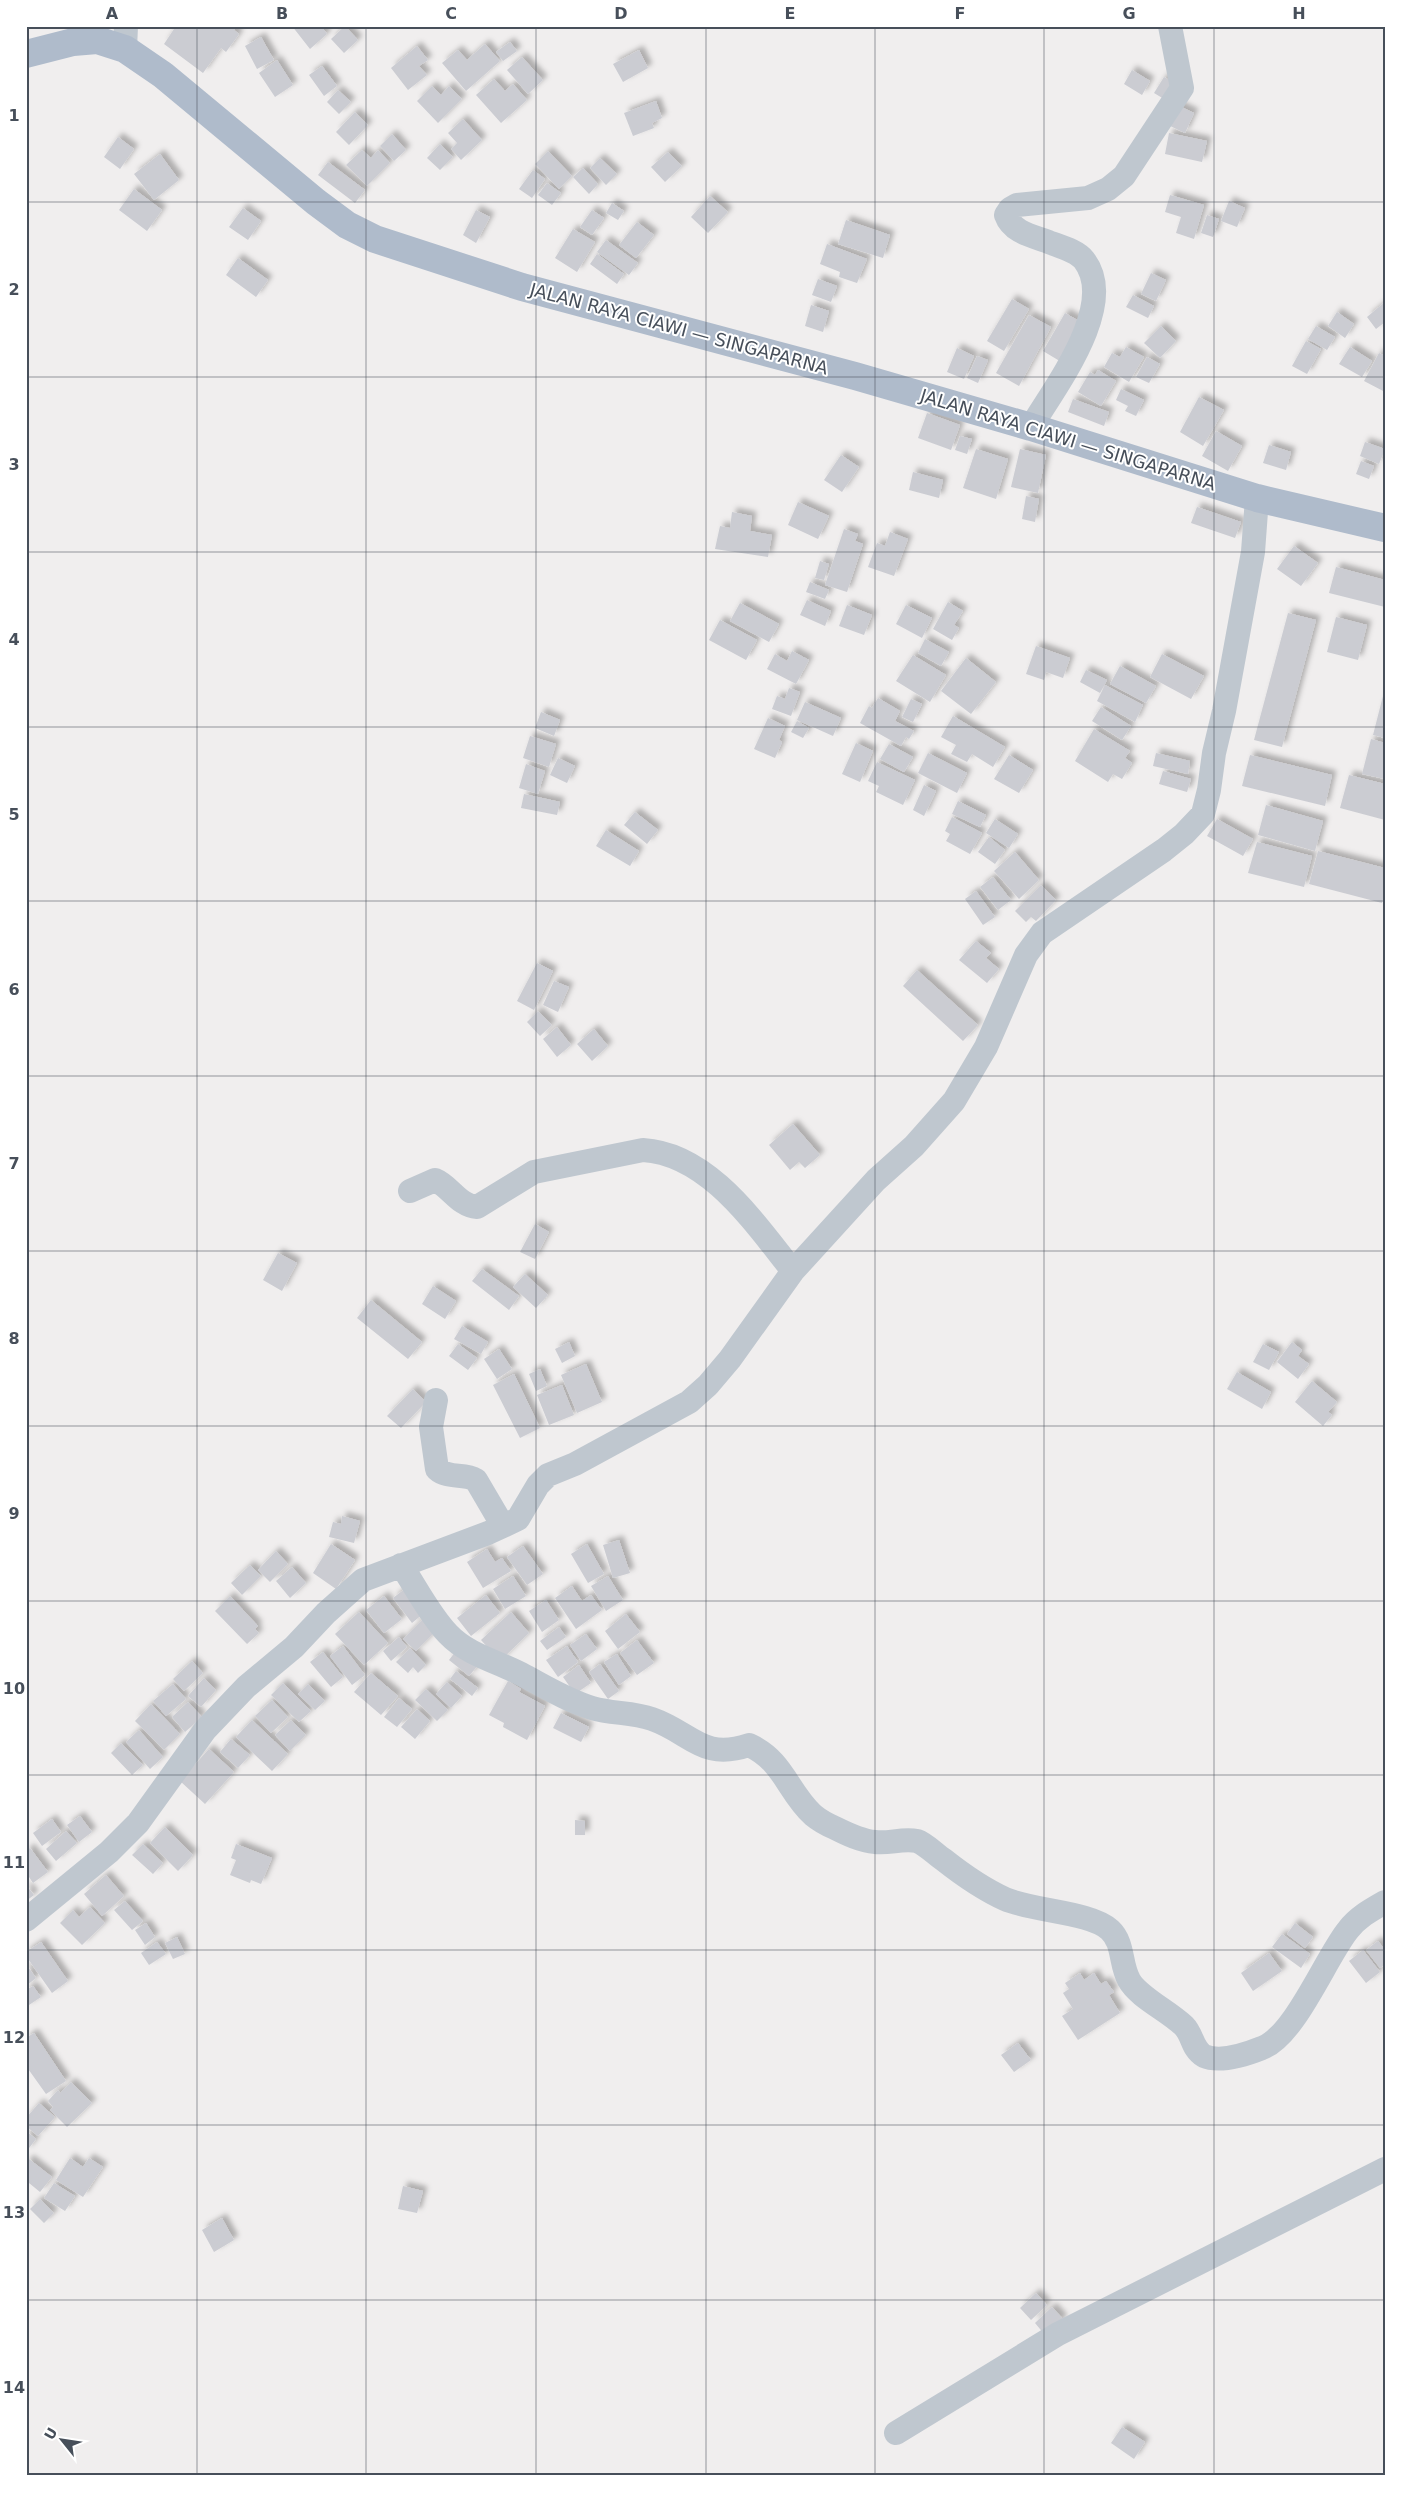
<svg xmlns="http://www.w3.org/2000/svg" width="1411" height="2502" font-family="'DejaVu Sans',sans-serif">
<defs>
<filter id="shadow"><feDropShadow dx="4.5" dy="-4.5" stdDeviation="2.5" flood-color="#0004"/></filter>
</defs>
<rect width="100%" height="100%" fill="#f0eeee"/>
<!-- building -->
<path fill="#cbccd2" filter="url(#shadow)" d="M176,26H237L234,30L239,34L226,52L221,48L203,73L164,44Z
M292,26H321L327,34L310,49Z
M345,26L358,40L344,53L331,39Z
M261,37L274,60L257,69L245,46Z
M510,42L517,51L503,61L496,52Z
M485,44L500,61L466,91L442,63L458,50L467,60Z
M417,46L428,60L419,66L427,75L408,90L391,68Z
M639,50L648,68L623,82L613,64Z
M522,57L543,80L528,94L507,70Z
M277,60L293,85L275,97L259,73Z
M322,66L337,86L324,96L309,75Z
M1132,70L1150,81L1142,95L1124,84Z
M1164,77L1179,86L1169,102L1154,93Z
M494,79L505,91L513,84L527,100L501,123L476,95Z
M432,86L441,95L449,86L462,99L438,123L417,101Z
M338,90L351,102L339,114L327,102Z
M656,101L662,118L652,123L654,128L633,136L624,113Z
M1177,105L1194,113L1185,133L1168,125Z
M355,112L368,125L349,145L336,132Z
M463,119L482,140L461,160L451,149L457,143L448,133Z
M1169,133L1207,141L1202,162L1165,154Z
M392,134L406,150L394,161L380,146Z
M118,137L134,149L120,169L104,157Z
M440,144L453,157L440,170L427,158Z
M362,150L371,158L378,150L390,163L367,186L346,165Z
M548,151L572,176L559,189L535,164Z
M668,152L682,166L665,182L651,167Z
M160,154L179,180L154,200L134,174Z
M600,158L617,174L606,185L590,168Z
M328,162L365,190L355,203L318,175Z
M583,168L598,184L589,194L573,177Z
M533,170L545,179L532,198L519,189Z
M547,183L561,193L552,205L538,195Z
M134,189L162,210L147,231L119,210Z
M1170,195L1204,205L1194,239L1176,233L1181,217L1165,212Z
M710,196L728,212L708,233L691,217Z
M1229,201L1245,208L1237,227L1221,221Z
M612,203L624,211L618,220L606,213Z
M243,208L261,221L248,240L229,227Z
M476,210L490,217L476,243L463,235Z
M592,210L604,218L592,235L580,227Z
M1207,215L1219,219L1213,237L1201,233Z
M846,220L890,235L883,258L838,244Z
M637,222L654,235L636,258L619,245Z
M573,229L595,242L577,272L555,258Z
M606,240L638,263L629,275L597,252Z
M827,244L867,259L857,283L839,277L840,272L820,264Z
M597,254L624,274L617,284L590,264Z
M238,258L268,280L256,297L226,275Z
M1151,273L1166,280L1156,301L1141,294Z
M818,279L837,286L831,302L812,295Z
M1133,295L1154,306L1148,318L1126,307Z
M1012,299L1029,309L1004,351L987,341Z
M1385,302V322L1376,329L1367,317Z
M811,305L829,311L823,332L805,326Z
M1337,312L1354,324L1345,338L1328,326Z
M1065,313L1086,325L1063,363L1043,351Z
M1029,315L1051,327L1019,386L996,373Z
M1161,326L1176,341L1160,358L1144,343Z
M1316,326L1335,337L1327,350L1308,339Z
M1306,341L1321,349L1307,374L1292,366Z
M1126,347L1144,357L1129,382L1104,367L1112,353L1120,357Z
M1350,347L1372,361L1362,377L1339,364Z
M957,348L974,356L964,379L947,372Z
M1379,353L1385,356V392L1364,381Z
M977,356L988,360L978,383L967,378Z
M1147,357L1160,364L1149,383L1136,377Z
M1098,370L1116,381L1101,406L1078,392L1090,372L1095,375Z
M1121,389L1144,400L1136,416L1125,411L1128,406L1116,400Z
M1199,397L1224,410L1203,446L1180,432Z
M1073,399L1109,412L1104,426L1068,412Z
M927,413L960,425L951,450L918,438Z
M1216,431L1242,446L1228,471L1202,456Z
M960,436L972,439L967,454L955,450Z
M1365,442L1385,449L1379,464L1360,456Z
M1269,445L1291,452L1286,470L1263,463Z
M976,449L1008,459L996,499L963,488Z
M1020,449L1046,455L1038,493L1011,487Z
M841,455L859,467L842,492L824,480Z
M1361,461L1374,466L1369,479L1356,474Z
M913,472L943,480L939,498L909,490Z
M1026,496L1039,499L1035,522L1022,519Z
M798,502L829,516L818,539L788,525Z
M1197,507L1241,522L1235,538L1191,523Z
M732,512L752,516L750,531L772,535L768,557L715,549L720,526L730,528Z
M844,529L858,534L855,541L863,544L847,592L825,585Z
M890,532L908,539L894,576L868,567L877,543L885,546Z
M1294,546L1318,563L1301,586L1277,569Z
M820,561L829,564L824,580L815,578Z
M1336,567L1385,580V607L1329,593Z
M810,582L829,590L825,599L806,592Z
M807,600L831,611L825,626L800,615Z
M948,602L963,611L954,625L959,628L952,640L933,629Z
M740,603L779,624L769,642L730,621Z
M847,605L872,615L864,635L839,626Z
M906,605L932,618L922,638L896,624Z
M1288,613L1316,620L1282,747L1254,740Z
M1336,617L1367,625L1358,660L1327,652Z
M720,620L757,640L746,660L709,640Z
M925,639L949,652L941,666L918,653Z
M1036,646L1070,658L1063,678L1046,672L1044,680L1026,674Z
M792,651L809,660L796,684L767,669L775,654L787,661Z
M1162,654L1204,676L1191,699L1150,677Z
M913,655L946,675L930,702L896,681Z
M966,658L996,682L971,714L941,691Z
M1120,666L1156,686L1146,703L1110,684Z
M1086,670L1107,680L1100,693L1080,682Z
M1105,685L1143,705L1135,722L1097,701Z
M789,688L800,692L791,716L772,709L777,696L785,699Z
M1384,692H1385V738L1373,735Z
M878,698L900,711L895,721L914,731L909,739L906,737L901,746L860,723L869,706L872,708Z
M911,699L922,704L913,722L902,717Z
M805,702L841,718L833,736L797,720Z
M1101,707L1131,726L1122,740L1092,721Z
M541,712L560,720L554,736L535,728Z
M953,716L1005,747L993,767L972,754L967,762L951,754L956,745L941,737Z
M768,718L785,726L779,740L782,742L775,758L754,749Z
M797,721L809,728L803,738L791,732Z
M1094,729L1130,751L1125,758L1132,763L1122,779L1113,774L1108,782L1075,761Z
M530,736L556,744L549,767L523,758Z
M1371,739L1385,743V779L1362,774Z
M856,743L873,751L860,782L842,774Z
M889,744L913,757L904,772L880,759Z
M928,753L967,773L957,793L918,773Z
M1156,753L1190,761L1188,774L1153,766Z
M1009,755L1033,770L1019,793L994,779Z
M1250,755L1332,775L1325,806L1242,786Z
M558,758L575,766L567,783L550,775Z
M877,762L915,780L903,805L876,792L879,786L868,781Z
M526,764L545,771L538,794L519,788Z
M1163,771L1191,779L1187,792L1159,784Z
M1349,775L1385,784V820L1340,808Z
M924,785L936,791L924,816L913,810Z
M524,794L560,802L557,815L521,808Z
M958,801L986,815L980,827L952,814Z
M1266,805L1323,821L1315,851L1258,835Z
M635,812L658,830L647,844L624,825Z
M952,817L982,833L970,854L946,841L950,834L945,831Z
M995,819L1018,834L1009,848L986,833Z
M1217,819L1253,839L1243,856L1207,836Z
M606,830L639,851L630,866L596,846Z
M989,837L1005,850L995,864L978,852Z
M1257,842L1312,856L1304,887L1248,873Z
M1318,851L1385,868V891L1382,903L1309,884Z
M1015,852L1039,880L1019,899L994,871Z
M993,877L1011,900L998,910L980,887Z
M1041,885L1056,900L1036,921L1031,917L1026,922L1015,911Z
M976,891L995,917L983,925L965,899Z
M976,941L991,953L986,958L999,969L987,983L959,960Z
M537,963L553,971L534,1010L517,1001Z
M917,970L978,1025L963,1041L903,986Z
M554,981L569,987L558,1012L543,1005Z
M538,1011L552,1025L540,1036L527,1022Z
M557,1027L571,1045L557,1057L543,1039Z
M594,1029L608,1046L592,1061L577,1044Z
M793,1124L820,1155L805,1168L799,1162L790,1170L769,1145Z
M535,1224L549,1232L535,1259L520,1252Z
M278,1253L297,1263L282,1291L263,1280Z
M482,1269L519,1296L509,1310L472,1281Z
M525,1274L548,1295L536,1308L513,1287Z
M433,1286L456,1301L445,1319L422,1304Z
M371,1300L422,1342L408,1359L357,1318Z
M462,1326L488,1342L481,1354L454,1339Z
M569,1342L575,1356L562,1363L555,1349Z
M1292,1342L1302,1350L1298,1356L1309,1364L1298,1379L1277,1362Z
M458,1344L477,1358L468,1370L449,1356Z
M1263,1344L1279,1352L1269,1370L1253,1362Z
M499,1349L512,1369L497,1379L484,1359Z
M586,1364L602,1402L577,1413L561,1375Z
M540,1369L547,1386L536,1391L529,1374Z
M1237,1372L1271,1392L1262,1409L1227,1389Z
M514,1374L540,1428L520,1438L493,1385Z
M1312,1381L1337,1402L1328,1412L1332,1415L1323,1426L1295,1402Z
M562,1385L574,1415L549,1425L537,1395Z
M413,1389L426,1402L401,1428L387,1416Z
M342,1516L360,1521L354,1543L329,1537L333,1522L341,1524Z
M619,1540L630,1573L613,1578L603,1545Z
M331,1544L355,1560L336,1589L313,1573Z
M587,1544L604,1574L588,1583L571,1554Z
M523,1546L543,1574L527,1585L507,1557Z
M487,1549L495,1562L502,1558L511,1571L483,1588L467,1562Z
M276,1551L288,1564L270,1582L258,1570Z
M250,1565L261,1576L242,1595L231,1583Z
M292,1567L306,1583L290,1598L276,1581Z
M513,1576L526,1596L505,1609L493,1589Z
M608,1576L623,1600L606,1611L591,1586Z
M410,1585L424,1613L412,1623L393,1598Z
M572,1586L582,1601L591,1595L602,1610L576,1629L555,1598Z
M486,1595L500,1613L471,1636L457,1618Z
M230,1596L258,1626L255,1629L259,1633L247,1644L215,1611Z
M384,1596L402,1619L384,1633L366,1610Z
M546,1600L559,1620L542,1632L529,1611Z
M359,1612L388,1643L364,1665L335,1634Z
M511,1612L529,1633L500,1661L481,1640Z
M626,1614L640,1632L618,1649L605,1631Z
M425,1617L437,1630L416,1651L403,1639Z
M559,1627L566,1637L547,1650L540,1641Z
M586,1634L597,1649L581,1661L570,1645Z
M399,1637L407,1647L391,1661L383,1651Z
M637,1640L654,1663L637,1675L620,1653Z
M343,1646L365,1675L352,1685L330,1656Z
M567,1646L578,1662L558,1677L546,1660Z
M459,1647L479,1664L469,1676L449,1660Z
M410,1648L426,1665L418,1673L413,1667L408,1673L396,1662Z
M323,1652L343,1677L331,1687L310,1662Z
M617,1654L631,1676L619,1685L604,1662Z
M192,1661L203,1673L184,1691L173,1679Z
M600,1664L619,1691L608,1699L589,1672Z
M579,1665L591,1683L575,1694L563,1677Z
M456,1671L478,1688L472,1696L450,1679Z
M371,1673L398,1696L381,1715L354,1692Z
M204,1678L216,1690L201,1707L188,1696Z
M508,1681L521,1689L519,1692L545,1706L527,1740L503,1727L504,1723L489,1715Z
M447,1682L462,1696L451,1708L436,1694Z
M283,1683L311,1711L299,1722L271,1695Z
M173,1684L186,1699L166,1716L153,1701Z
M308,1684L325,1701L315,1710L298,1694Z
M426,1689L448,1710L437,1721L415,1700Z
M399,1698L412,1709L397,1727L384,1717Z
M272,1700L288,1717L271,1733L255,1716Z
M188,1702L202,1717L185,1732L172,1717Z
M151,1704L180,1734L164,1750L135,1721Z
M417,1709L430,1721L415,1739L401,1727Z
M561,1713L589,1727L581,1742L553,1728Z
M252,1720L288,1754L272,1771L236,1737Z
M291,1720L306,1735L290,1751L275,1735Z
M139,1730L163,1757L150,1769L126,1742Z
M231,1739L250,1755L238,1768L220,1752Z
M121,1743L143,1765L132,1775L111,1753Z
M209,1749L234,1772L205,1804L180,1781Z
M80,1816L92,1832L79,1842L67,1825Z
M52,1819L61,1832L42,1846L33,1833Z
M575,1820L585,1821V1835H575Z
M165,1827L193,1855L178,1871L150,1843Z
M66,1831L77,1843L56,1861L46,1849Z
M143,1844L163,1863L153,1874L132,1855Z
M236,1844L272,1858L261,1884L251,1880L250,1883L230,1875L236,1860L231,1858Z
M30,1848L48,1872L33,1883L29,1877L26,1879V1851Z
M106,1875L124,1896L102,1916L84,1894Z
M26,1885L34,1895L26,1901Z
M125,1901L143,1921L132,1930L114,1910Z
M90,1907L105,1923L82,1945L60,1923L73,1910L79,1917Z
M146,1923L155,1937L145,1945L135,1930Z
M1295,1923L1313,1937L1305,1948L1287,1934Z
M1282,1934L1310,1954L1301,1968L1272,1947Z
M177,1937L185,1954L173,1959L165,1943Z
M1378,1941L1385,1950V1964L1380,1968L1366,1950Z
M41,1942L68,1981L52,1993L26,1956V1952Z
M157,1942L166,1954L149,1965L141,1953Z
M1363,1950L1380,1972L1366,1983L1349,1961Z
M1269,1953L1282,1971L1253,1991L1241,1973Z
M26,1964L36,1978L26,1986Z
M1080,1973L1084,1980L1094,1973L1101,1984L1106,1981L1114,1992L1109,1995L1120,2013L1078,2040L1062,2016L1073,2009L1063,1993L1069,1989L1065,1983Z
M33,1986L41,1997L26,2007V1990Z
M34,2033L66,2081L46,2094L26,2066V2038Z
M1018,2043L1031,2060L1014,2072L1001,2055Z
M71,2082L92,2103L67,2127L50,2110L53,2107L48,2101L58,2090L60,2093Z
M39,2103L55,2117L38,2136L26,2126V2118Z
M26,2131L36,2139L26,2152Z
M70,2158L83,2167L89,2158L103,2167L83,2197L56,2180Z
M29,2159L52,2177L40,2192L29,2183L26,2187V2163Z
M54,2183L75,2196L65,2211L44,2198Z
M403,2186L423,2191L417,2213L398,2209Z
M40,2199L54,2213L44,2223L30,2209Z
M222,2218L234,2240L214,2252L202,2230Z
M1036,2293L1047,2305L1031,2320L1020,2308Z
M1052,2307L1063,2319L1045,2335L1035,2323Z
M1122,2427L1145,2442L1134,2459L1111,2443Z"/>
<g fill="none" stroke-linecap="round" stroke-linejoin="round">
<!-- minor -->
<path stroke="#bfc7cf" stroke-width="24" d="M125,49L126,26
M1031,427C1054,388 1119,305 1084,260C1076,250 1058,246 1046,241C1032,236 1012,232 1006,215L1010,209L1017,205L1088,198L1108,189L1124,176L1182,88L1170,26
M410,1191L435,1180C450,1186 459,1206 477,1207L534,1172L643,1150C709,1154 755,1224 793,1271
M436,1400L431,1427L437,1469C448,1479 464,1473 476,1480L503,1526
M401,1565C416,1587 429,1614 448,1634C468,1655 496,1661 521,1674C544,1686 566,1700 592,1708C612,1714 632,1712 652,1719C692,1733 702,1761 749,1745C784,1761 787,1791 813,1815C819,1820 828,1825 835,1828C847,1834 861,1841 875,1842C889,1844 902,1838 917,1841C926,1844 936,1855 944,1860C963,1875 983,1889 1005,1899C1032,1911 1091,1912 1110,1930C1124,1943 1120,1964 1129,1980C1138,1997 1169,2011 1184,2026C1193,2035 1192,2049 1204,2056C1220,2063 1247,2054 1262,2048C1295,2036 1326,1957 1348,1930C1358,1917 1371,1910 1385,1902
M26,1920L109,1852L138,1823L205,1730L246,1687L294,1647L326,1613L363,1580L488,1533L518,1519L538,1485L548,1475L575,1464L689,1402L708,1385L730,1359L793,1271L876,1180L914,1146L954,1101L986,1047L1026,955L1042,933L1164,850L1184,834L1203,814L1209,790L1214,753L1224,711L1253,552L1257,498
M896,2433L1058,2334L1385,2169"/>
<!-- major -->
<path stroke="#afbbcb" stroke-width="28" d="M26,54L73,42L97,40L125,49L163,75L316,202L347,225L375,239L522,287L855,376L1031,427L1257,498L1385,528"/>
</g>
<!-- grid -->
<path fill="none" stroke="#474f5a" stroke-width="1" stroke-opacity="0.55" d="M197,26V2476M366,26V2476M536,26V2476M706,26V2476M875,26V2476M1044,26V2476M1214,26V2476M26,202H1385M26,377H1385M26,552H1385M26,727H1385M26,901H1385M26,1076H1385M26,1251H1385M26,1426H1385M26,1601H1385M26,1775H1385M26,1950H1385M26,2125H1385M26,2300H1385"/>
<g text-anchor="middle" stroke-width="4" stroke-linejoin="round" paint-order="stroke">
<!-- street labels -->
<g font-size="18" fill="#474f5a" stroke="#fff">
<text transform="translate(679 329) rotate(15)" y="6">JALAN RAYA CIAWI — SINGAPARNA</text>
<text transform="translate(1068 440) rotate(17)" y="6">JALAN RAYA CIAWI — SINGAPARNA</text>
</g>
</g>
<!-- border -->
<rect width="1411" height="2502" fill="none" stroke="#ffffff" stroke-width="55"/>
<!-- north arrow -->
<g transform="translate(62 2440) rotate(300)" stroke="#ffffff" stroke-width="4" paint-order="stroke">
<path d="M0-4L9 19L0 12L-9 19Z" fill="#474f5a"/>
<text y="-8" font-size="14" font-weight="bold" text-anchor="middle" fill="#474f5a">U</text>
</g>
<rect x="28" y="28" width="1356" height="2446" fill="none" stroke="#474f5a" stroke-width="2"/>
<g font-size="16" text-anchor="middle" font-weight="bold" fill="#474f5a">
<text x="112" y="19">A</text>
<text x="282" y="19">B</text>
<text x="451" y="19">C</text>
<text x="621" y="19">D</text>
<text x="790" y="19">E</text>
<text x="960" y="19">F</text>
<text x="1129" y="19">G</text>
<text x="1299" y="19">H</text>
<text x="14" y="121">1</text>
<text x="14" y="295">2</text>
<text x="14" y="470">3</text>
<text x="14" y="645">4</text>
<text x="14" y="820">5</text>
<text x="14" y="995">6</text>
<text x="14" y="1169">7</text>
<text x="14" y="1344">8</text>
<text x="14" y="1519">9</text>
<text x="14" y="1694">10</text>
<text x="14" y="1868">11</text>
<text x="14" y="2043">12</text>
<text x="14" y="2218">13</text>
<text x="14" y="2393">14</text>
</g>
</svg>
